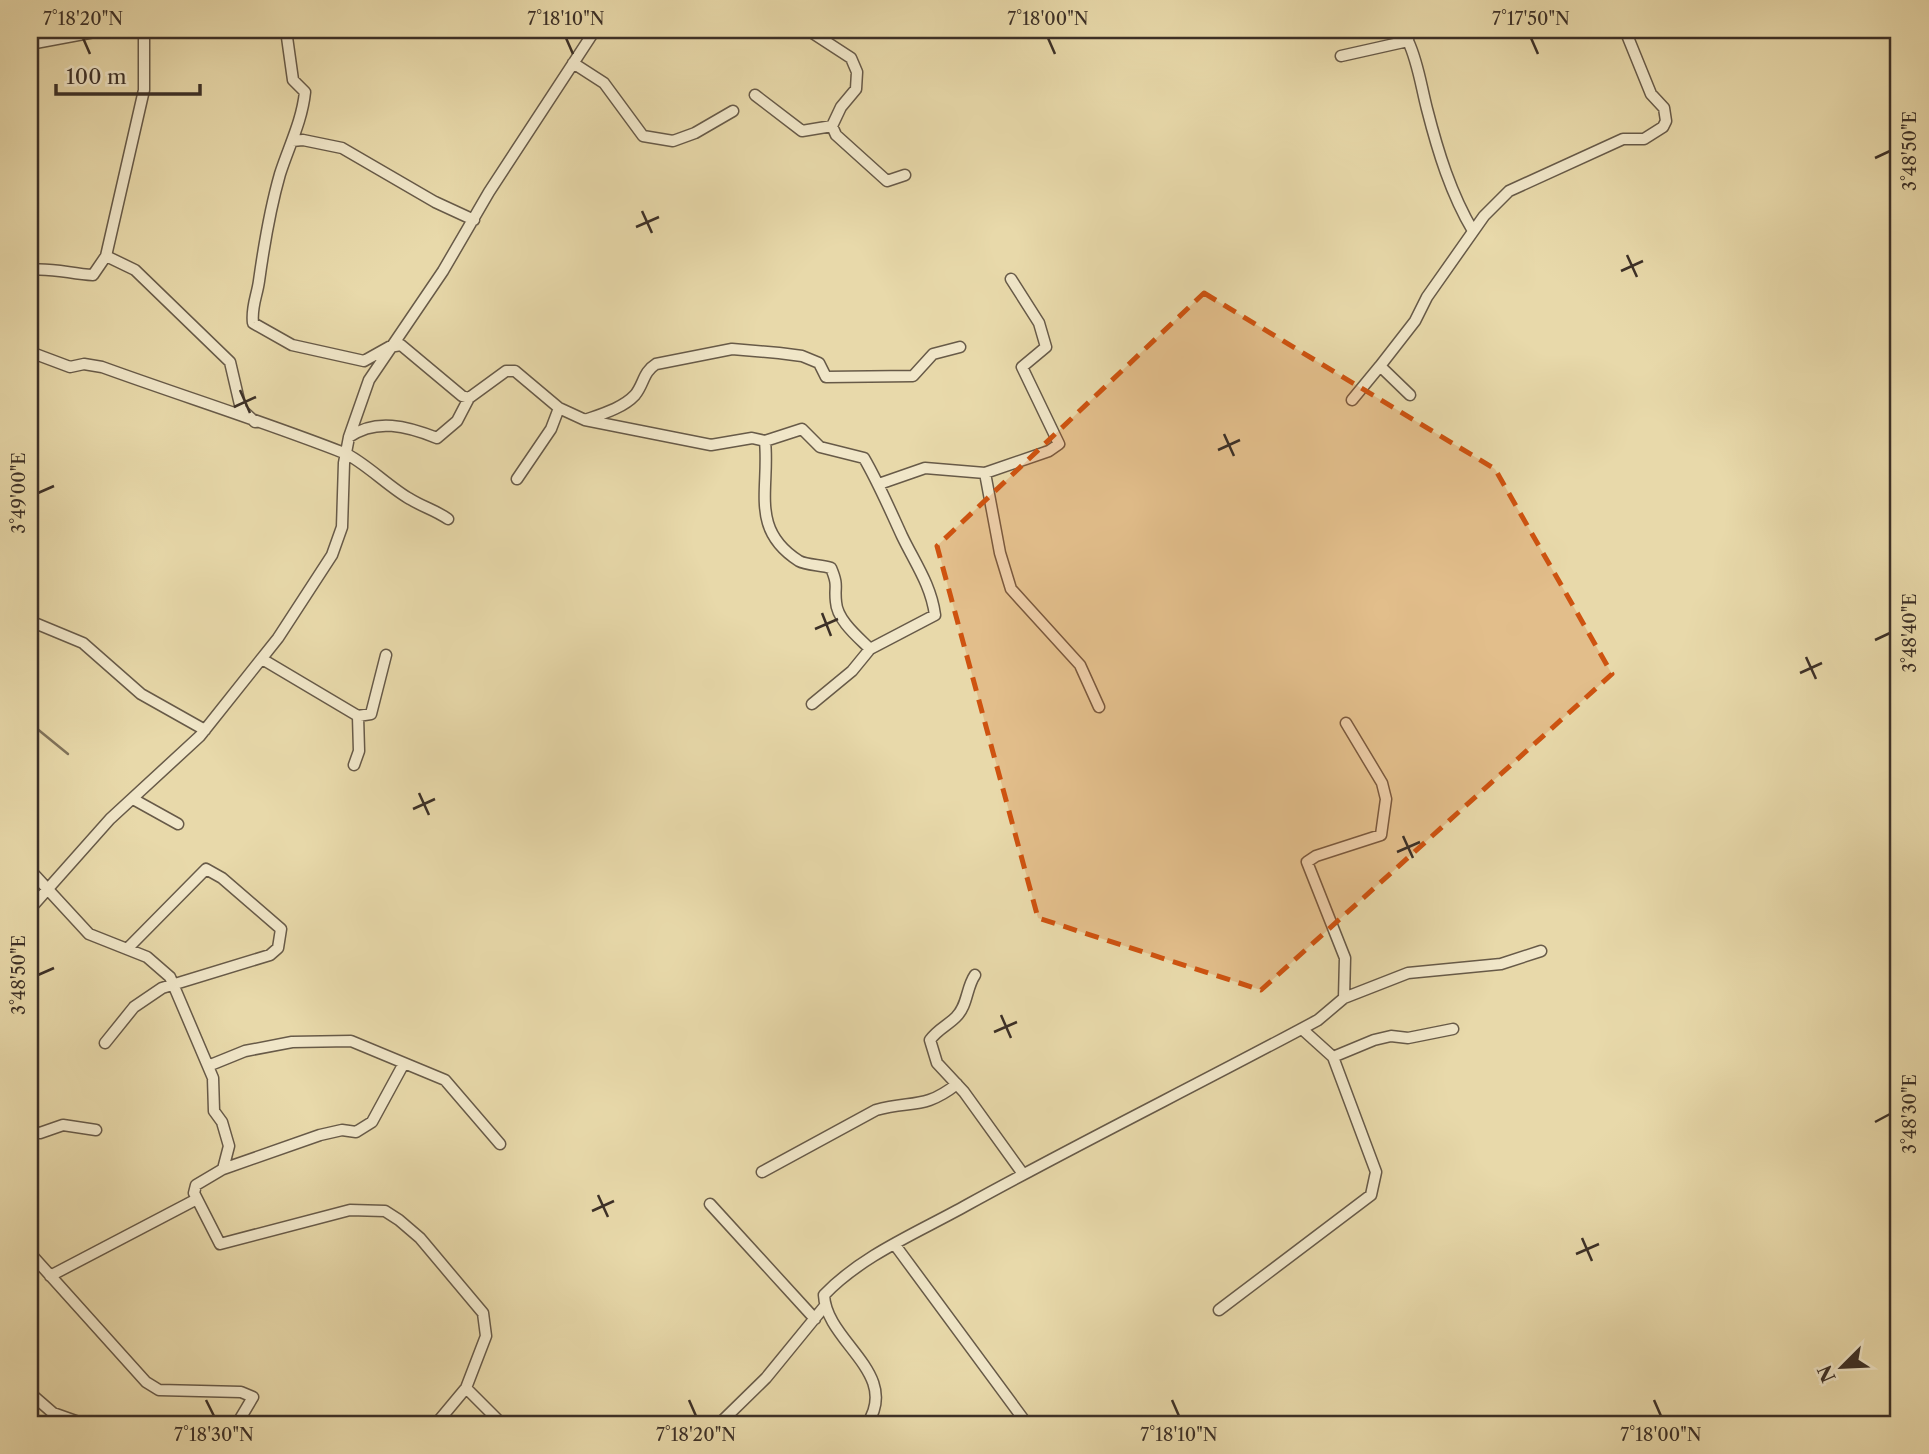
<svg xmlns="http://www.w3.org/2000/svg" width="1929" height="1454" font-family="'Libre Caslon Text',serif">
<rect width="100%" height="100%" fill="#e8d9aa"/>
<filter id="stains"><feTurbulence type="fractalNoise" baseFrequency=".00286" numOctaves="4"/><feColorMatrix values="0 0 0 0 .2 0 0 0 0 .09 0 0 0 0 .02 0 0 0 .5 -.17"/></filter>
<radialGradient id="worn" r=".72"><stop offset=".6" stop-color="#630" stop-opacity="0"/><stop offset="1" stop-color="#630" stop-opacity=".3"/></radialGradient>
<g fill="none" stroke-linecap="round" stroke-linejoin="round">
<!-- stream -->
<path stroke="#80735b" stroke-width="2.5" d="M30,723L68,754"/>
<defs>
<path id="street" d="M144,30V90L106,256L135,270L230,362L241,409L255,422
M286,30L293,80L305,92C302,121 289,146 280,174C270,209 264,245 259,281C257,296 251,307 253,323L292,345L364,361L389,347L401,345L462,396L469,398L506,371H515L559,408L551,429L517,479
M1408,41L1409,30
M30,44L105,30
M1341,56L1408,41C1418,62 1421,86 1427,109C1438,152 1451,194 1473,231
M573,63L604,83L643,136L673,141L695,133L733,111
M755,95L802,131L832,126L841,107L856,89L857,72L851,58L808,30
M832,126L836,135L887,181L905,175
M292,141L303,140L342,148L435,202L474,220
M30,270C51,267 71,274 93,275L106,256
M30,352L70,367L84,364L102,367C182,396 265,422 344,453C362,460 390,488 410,499C423,507 435,510 448,519
M1410,395L1380,366L1415,321L1427,297L1484,216L1509,191L1623,139H1644L1663,127L1666,121L1664,108L1651,94L1625,30
M1352,400L1380,366
M559,408L585,420L711,445L752,438L765,441C770,489 749,529 799,561C806,565 822,565 831,568C839,587 834,586 836,602C837,620 858,637 870,649L852,671L812,704
M585,420C602,414 623,408 635,395C644,384 643,372 656,364L732,349L779,353L802,356L819,363L826,377L913,376L933,354L960,347
M349,437C376,418 407,426 437,438L457,421L469,398
M765,441L802,429L820,447L864,458C879,484 890,510 902,536C915,563 931,585 935,615L870,649
M985,473L1000,553L1011,589L1080,665L1099,707
M879,484L925,468L985,473L1049,451L1059,444L1022,367L1046,347L1039,323L1011,279
M30,621L83,643L141,694L205,730
M262,659L358,716L359,751L354,765
M358,716L371,714L386,655
M133,799L178,824
M30,870L89,934L147,957L170,977L213,1078L214,1111L222,1122L229,1146L223,1169L196,1185L194,1193L220,1244L350,1210L385,1211L399,1220L420,1238L483,1313L486,1336L466,1388L436,1424
M30,909L110,819L200,736L278,638L332,555L342,527L344,463L349,437L369,380L443,271L489,192L595,30
M975,975C966,988 968,1005 956,1017C947,1026 938,1029 930,1040L937,1063L964,1092L1023,1174
M1344,998L1345,958L1307,862L1316,856L1381,835L1386,799L1382,783L1346,723
M105,1043L134,1007L162,988L270,955L278,948L281,929L222,878L206,869L128,948
M1333,1057L1374,1040L1391,1036L1408,1038L1453,1029
M208,1066L245,1051L292,1042L351,1041L445,1080L500,1144
M30,1132L40,1133L63,1125L96,1130
M223,1169L320,1135L342,1130L356,1132L372,1122L403,1065
M762,1172L876,1110C912,1100 924,1110 957,1084
M710,1204L815,1319
M895,1245L1027,1424
M30,1253L146,1382L159,1390L241,1392L253,1397L237,1424
M50,1276L197,1199
M1219,1310L1371,1195L1376,1172L1333,1057L1302,1029
M466,1388L502,1424
M30,1393L53,1413L84,1424
M719,1424L766,1378L824,1307
M867,1424C901,1373 826,1342 824,1295C862,1255 919,1232 967,1205C1083,1141 1201,1083 1318,1020L1344,998L1408,973L1501,964L1541,951"/>
</defs>
<!-- street casing -->
<use href="#street" stroke="#675a48" stroke-width="13"/>
<!-- street -->
<use href="#street" stroke="#f0e6c8" stroke-width="10"/>
</g>
<!-- marked area -->
<path fill="#ce5310" fill-opacity="0.2" stroke="#ce5310" stroke-width="5" stroke-dasharray="14 9" stroke-linejoin="round" d="M1204,293L1495,469L1612,674L1261,990L1038,918L937,546Z"/>
<!-- ticks -->
<path fill="none" stroke="#3c3027" stroke-width="2.5" d="M83,38L90,54M566,38L573,54M1048,38L1055,54M1531,38L1538,54M1875,158L1890,151M642,211L652,233M636,227L659,217M1627,255L1637,277M1621,271L1643,261M240,390L250,413M234,407L256,397M1224,434L1234,456M1218,450L1240,440M38,493L54,486M822,613L831,636M815,629L838,619M1875,640L1890,633M1806,657L1816,679M1800,673L1822,663M419,793L429,815M413,809L435,799M1403,836L1413,858M1397,852L1420,842M38,975L54,968M1001,1015L1011,1038M994,1032L1017,1022M1875,1122L1890,1114M598,1195L608,1217M592,1211L614,1201M1582,1238L1592,1261M1576,1254L1599,1244M206,1400L214,1416M689,1400L696,1416M1172,1400L1179,1416M1654,1400L1661,1416"/>
<!-- margin -->
<rect width="1929" height="1454" fill="none" stroke="#e8d9aa" stroke-width="77"/>
<!-- north arrow -->
<g transform="translate(1842 1367) rotate(246)" stroke="#f0e6c8" stroke-width="5" paint-order="stroke">
<path d="M0-5L12 26L0 18L-12 26Z" fill="#3c3027"/>
<text y="-10" font-size="19" font-weight="bold" text-anchor="middle" fill="#3c3027">N</text>
</g>
<!-- scale -->
<path d="M56 84v10h144v-10" fill="none" stroke="#3c3027" stroke-width="3.5"/>
<text x="66" y="84" font-size="21" fill="#3c3027" stroke="#f0e6c8" stroke-width="5" paint-order="stroke">100 m</text>
<rect x="38" y="38" width="1852" height="1378" fill="none" stroke="#3c3027" stroke-width="2.5"/>
<g font-size="18" text-anchor="middle" fill="#3c3027">
<text x="83" y="25">7°18'20"N</text>
<text x="566" y="25">7°18'10"N</text>
<text x="1048" y="25">7°18'00"N</text>
<text x="1531" y="25">7°17'50"N</text>
<text transform="translate(1910 151) rotate(-90)" y="6">3°48'50"E</text>
<text transform="translate(19 493) rotate(-90)" y="6">3°49'00"E</text>
<text transform="translate(1910 633) rotate(-90)" y="6">3°48'40"E</text>
<text transform="translate(19 975) rotate(-90)" y="6">3°48'50"E</text>
<text transform="translate(1910 1114) rotate(-90)" y="6">3°48'30"E</text>
<text x="214" y="1441">7°18'30"N</text>
<text x="696" y="1441">7°18'20"N</text>
<text x="1179" y="1441">7°18'10"N</text>
<text x="1661" y="1441">7°18'00"N</text>
</g>
<rect width="100%" height="100%" filter="url(#stains)"/>
<rect width="100%" height="100%" fill="url(#worn)"/>
</svg>
